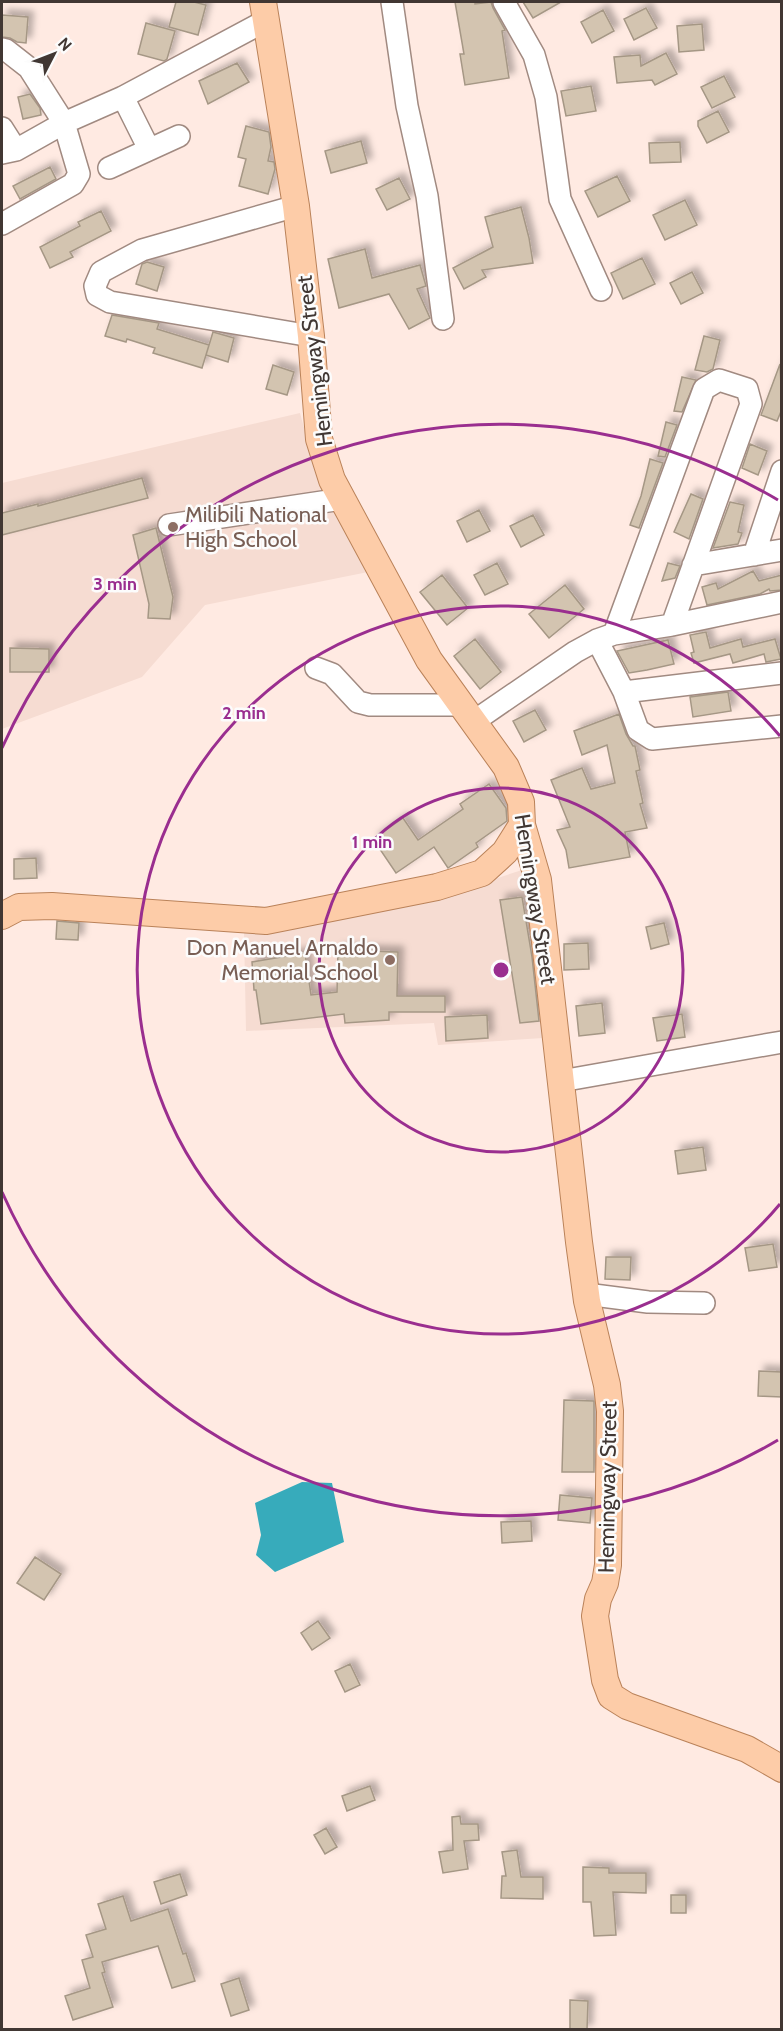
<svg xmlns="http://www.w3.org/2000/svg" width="783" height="2031" font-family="Cabin,sans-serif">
<defs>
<filter id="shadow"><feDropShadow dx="5.5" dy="-5.5" stdDeviation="3" flood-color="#0004"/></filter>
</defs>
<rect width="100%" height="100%" fill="#ffeae2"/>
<!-- built -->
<path fill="#f6dcd2" d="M300,413L317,475L368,572L205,605L142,677L2,729V483Z
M522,870L540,989L543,1038L438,1045L434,1023L246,1031L244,931L452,893Z"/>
<!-- water -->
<path fill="#37abbb" d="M302,1482L332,1483L344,1542L275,1572L256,1555L261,1535L255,1503Z"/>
<!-- building -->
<path fill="#d3c4b0" stroke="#a59785" stroke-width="1.5" filter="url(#shadow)" d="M176,2H194L206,5L198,35L169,27Z
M455,2H475V4L491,2L493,8L505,30L502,31L509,78L465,85L460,54H464Z
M523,2H561L533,18Z
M646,8L657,28L634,40L624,19Z
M603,10L614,31L592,43L581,22Z
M2,15L28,17L26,43L17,42L10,38L2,37Z
M146,23L175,31L167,59L164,61L138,54Z
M702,24L704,50L679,52L677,26Z
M666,53L677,74L655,85L652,80L617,83L614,57L640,55L641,66Z
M237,63L249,82L208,104L199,81Z
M724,76L735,97L712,108L701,87Z
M591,86L596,111L566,116L561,91Z
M30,94L40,108L41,115L23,119L18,97Z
M718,111L729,132L707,143L698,126V121Z
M246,126L269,132L271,147L268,161L274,162L275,169L268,194L239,186L246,159L238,157Z
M361,141L367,163L331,173L325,151Z
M680,142L681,162L650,163L649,143Z
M50,167L56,179L20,199L13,186Z
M617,176L630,201L598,217L585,191Z
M399,178L410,199L387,210L376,189Z
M685,200L697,225L665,240L653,215Z
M521,207L529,238L533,263L482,270L486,277L464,289L453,268L493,247L485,217Z
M101,211L111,231L70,252L73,257L50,268L40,247L80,226L78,222Z
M365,249L372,278L420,265L426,286L417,289L430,318L409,329L389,294L339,308L328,259Z
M642,258L655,284L623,299L611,273Z
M147,262L164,267L157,291L136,284L142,264Z
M692,272L703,293L681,304L670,283Z
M112,315L159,323L157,329L209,345L202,368L153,353L155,348L127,339L126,342L105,336Z
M213,332L234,338L228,362L206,355Z
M704,336L720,340L713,369L707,372L695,370Z
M780,364L782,409L777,421L761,415Z
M273,365L294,372L287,395L266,389Z
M682,377L696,380L682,412L674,411Z
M666,422L677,425L665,457L658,456Z
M750,444L767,451L758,475L742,468Z
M650,459L663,463L639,528L630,525L641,496Z
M142,478L148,498L2,535V513L38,504V506Z
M691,494L703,499L689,539L674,532Z
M730,502L744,505L738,532L742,533L738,544L713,548Z
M479,510L490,531L467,542L457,521Z
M533,515L544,535L521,547L510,526Z
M156,528L173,597L170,619L148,618L149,604L133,535Z
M497,563L508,584L485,595L474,575Z
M668,563L680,566L675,578L662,581Z
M753,571L759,581L782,575V590L770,591L769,589L760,594L707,605L702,587L716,583L718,589Z
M442,575L468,608L447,625L420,592Z
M565,585L584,609L549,638L529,614Z
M706,632L710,648L741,639L743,647L775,639L781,659L766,662L764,654L733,663L730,654L694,663L691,653L694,652L690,635Z
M475,639L501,672L480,689L454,656Z
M668,640L674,664L647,670L629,673L617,651Z
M10,648L49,649V672H10Z
M728,692L731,711L693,717L690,697Z
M535,710L546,730L524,742L513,721Z
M619,714L626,734L633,746H635L640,770L636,771L643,803L640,804L647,828L625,832L630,857L569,868L566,850L557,830L570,827L551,780L582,768L591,789L615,783L607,745L582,755L574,731Z
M489,784L506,808L507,821L476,843L478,847L448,868L434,847L396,873L373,839L403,818L418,840L463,809L460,804Z
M36,858L37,878L14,879V859Z
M522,897L532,957L539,1021L520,1023L500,900Z
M57,921L79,923L78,940L56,939Z
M664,923L669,944L651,949L646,927Z
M588,943L589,969L564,970V944Z
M338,950L398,952L397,996H445V1012H389V1020L345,1023L344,1014L261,1024L256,990H254L252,962L305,953L311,995L337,992Z
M602,1003L605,1033L579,1036L576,1006Z
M682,1014L685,1037L657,1041L653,1018Z
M487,1015L488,1038L446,1041L445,1017Z
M703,1147L706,1170L678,1174L675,1151Z
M773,1244L777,1267L749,1271L745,1248Z
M606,1257H631L630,1280L605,1279Z
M759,1371L782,1372V1397L758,1396Z
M564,1400L594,1401V1472H562Z
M560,1495L592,1498L590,1523L558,1520Z
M531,1521L532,1541L502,1543L501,1522Z
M35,1557L61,1574L44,1600L17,1583Z
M318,1621L330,1638L312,1650L301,1633Z
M350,1664L360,1685L345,1692L335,1671Z
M370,1786L375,1800L347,1811L342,1796Z
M460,1816L461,1824H478L479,1840L464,1841L468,1869L443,1873L439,1852L453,1850L452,1817Z
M326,1828L337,1847L325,1854L314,1835Z
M517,1850L521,1877H543V1899L501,1898L502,1876H506L502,1852Z
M583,1867L609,1868V1873H646V1893L613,1892L616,1935L594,1936L591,1902H583Z
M180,1874L187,1895L161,1904L154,1882Z
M671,1895H686V1913H671Z
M123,1896L131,1921L168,1909L183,1954L186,1953L195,1981L172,1988L158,1946L102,1962L105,1972L102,1973L113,2007L73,2020L65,1996L90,1988L82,1960L93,1957L86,1935L106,1929L98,1904Z
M239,1978L249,2010L231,2016L221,1984Z
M570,2000L588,2001L587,2030H570Z"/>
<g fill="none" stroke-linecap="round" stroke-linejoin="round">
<defs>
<path id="minor" d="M392,2L407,106L427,196L443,319
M504,2L534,55L546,97L560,199L601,290
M2,49L6,50L29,68L64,123L79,174L73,184L2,224
M123,97L149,149
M2,128L16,150
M2,153L16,150L64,123L123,97L267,20
M109,168L179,136
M296,206L142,250L101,272L95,286L97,295L110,302L311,336
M169,525L342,499
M754,555L782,471
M693,565L782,550
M614,634L704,389L719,380L747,389L751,404L672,625
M597,640L624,692L638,730L652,739L782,726
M316,668L332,674L358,702L370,705H461
M624,692L782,673
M473,722L575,652L597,640L614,634L672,625L782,602
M561,1081L782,1042
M586,1294L648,1302L704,1303"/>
<path id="major" d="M263,2L296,206L311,336L319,439L332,480L429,660L506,767L521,802L522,825L538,880L579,1242L587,1301L607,1385L610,1411L608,1565L605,1583L598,1599L595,1616L605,1680L611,1696L627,1706L747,1749L782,1769
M2,916L19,907L52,906L266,921L437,887L482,873L505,852L522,825"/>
</defs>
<!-- minor casing -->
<use href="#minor" stroke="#a18a81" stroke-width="24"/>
<!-- major casing -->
<use href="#major" stroke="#ba8259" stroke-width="28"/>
<!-- minor -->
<use href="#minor" stroke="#fff" stroke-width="21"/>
<!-- major -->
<use href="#major" stroke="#fdcca8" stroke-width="26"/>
</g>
<!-- distance rings -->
<g fill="none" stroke="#9a2e8f" stroke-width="3">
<circle cx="501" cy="970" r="182"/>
<path d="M780 1204A364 364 0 1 1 780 736"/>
<path d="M778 1440A546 546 0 0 1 2 1192M2 748A546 546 0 0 1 778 500"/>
</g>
<!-- markers -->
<g fill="#8d6e63" stroke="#fcfcfc" stroke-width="2">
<circle cx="173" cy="527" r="6"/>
<circle cx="390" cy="960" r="6"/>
</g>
<g text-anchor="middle" stroke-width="5" stroke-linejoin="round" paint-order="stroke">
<!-- street labels -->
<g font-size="22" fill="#413733" stroke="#fcfcfc">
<text transform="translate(314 361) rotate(-97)" y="8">Hemingway Street</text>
<text transform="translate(536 899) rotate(81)" y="8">Hemingway Street</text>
<text transform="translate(607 1487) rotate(-89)" y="8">Hemingway Street</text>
</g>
<!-- education labels -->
<g font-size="22" fill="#785e54" stroke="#fcfcfc" text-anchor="start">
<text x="185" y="522">Milibili National<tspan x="185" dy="25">High School</tspan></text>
<text x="378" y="955" text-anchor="end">Don Manuel Arnaldo<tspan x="378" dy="25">Memorial School</tspan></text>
</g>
</g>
<circle cx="501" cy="970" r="9" fill="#9a2e8f" stroke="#fcfcfc" stroke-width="3"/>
<g font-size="18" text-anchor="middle" font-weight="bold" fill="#9a2e8f" stroke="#fcfcfc" stroke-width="5" stroke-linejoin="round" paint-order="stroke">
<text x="115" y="590">3 min</text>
<text x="244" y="719">2 min</text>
<text x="372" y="848">1 min</text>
</g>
<!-- border -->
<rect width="783" height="2031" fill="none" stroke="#413733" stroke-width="6"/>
<!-- north arrow -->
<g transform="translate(54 54) rotate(48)" stroke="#fcfcfc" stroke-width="4.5" paint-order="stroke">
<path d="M0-4.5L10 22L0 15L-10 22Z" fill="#413733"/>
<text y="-9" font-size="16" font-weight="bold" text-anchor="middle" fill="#413733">N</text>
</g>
</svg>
